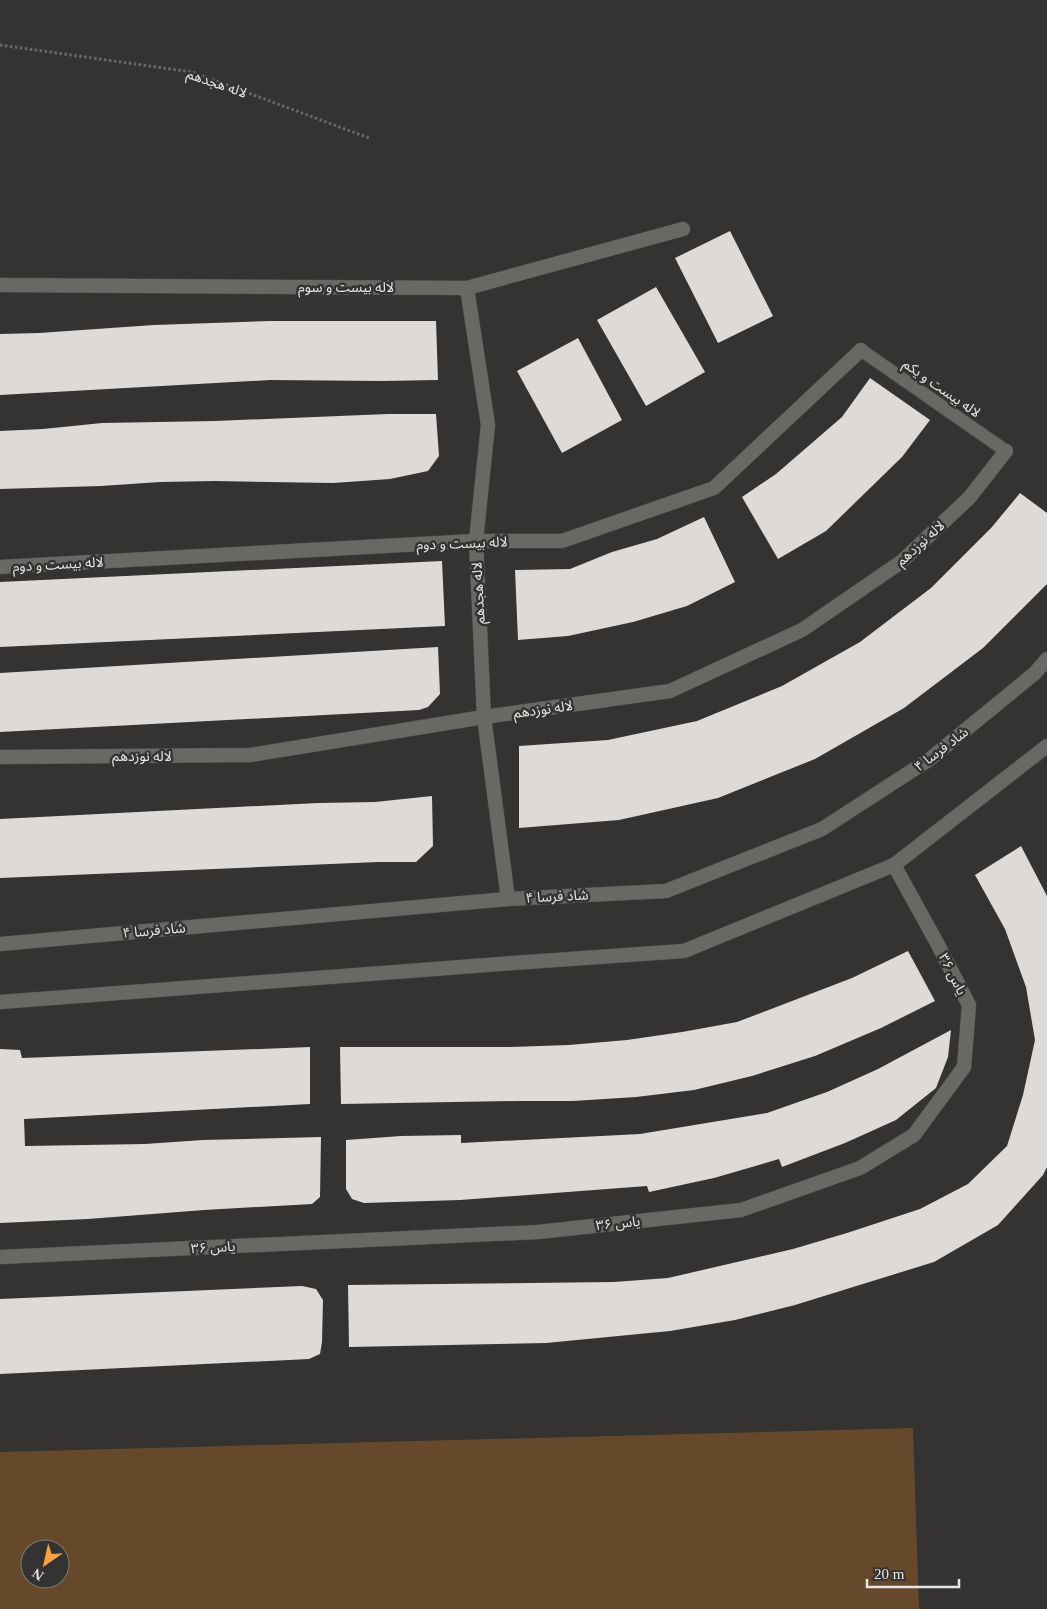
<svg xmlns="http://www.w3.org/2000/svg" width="1047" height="1609" font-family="'Times New Roman','Noto Sans Arabic',serif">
<rect width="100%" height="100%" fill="#353331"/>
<!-- green -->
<path fill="#66492a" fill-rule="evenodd" d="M913,1428L919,1609H0V1452ZM30,1549H60V1579H30Z"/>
<!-- building -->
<path fill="#dddad8" d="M730,231L773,316L718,343L675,258Z
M656,287L705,372L646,406L597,320Z
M270,321H436L438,380L383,381L270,380L0,395V334L39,333L154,325Z
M578,338L622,420L562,453L517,371Z
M870,378L930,420L902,457L826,531L778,559L742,497L776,474L842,417Z
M388,414H436L439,456L428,471L390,479L333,483L214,481L160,482L101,486L0,489V431L43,429L102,423L215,421Z
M1020,493L1047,513V584L983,648L904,708L815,759L718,798L619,820L519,828V746L608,740L697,721L782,686L860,642L931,588L992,527Z
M704,517L735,582L687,606L633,622L568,636L518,640L515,570L570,569L612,552L657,539Z
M442,561L445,626L0,647V582Z
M438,647L440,694L428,707L419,710L0,732V673Z
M432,796L433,846L416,862H378L0,878V819L318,803L375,802Z
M1021,846L1047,896V1167L1043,1175L998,1225L934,1262L795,1305L735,1320L670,1331L546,1343L349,1347L348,1285L614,1282L668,1278L793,1249L847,1233L920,1209L968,1184L1007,1146L1023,1095L1035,1040L1026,987L1005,929L975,875Z
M908,951L935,1001L881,1028L815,1056L752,1076L694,1090L636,1097L573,1101H516L341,1104L340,1047H511L569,1045L627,1040L682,1032L737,1022L852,978Z
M951,1030L948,1057L936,1088L896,1120L845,1143L782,1167L779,1159L714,1178L649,1192L647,1186L460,1200L364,1203L352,1199L346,1189V1140L401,1136L461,1135V1143L640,1134L767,1113L827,1092L878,1069Z
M310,1047V1104L24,1119L25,1146L145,1144L203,1140L321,1137L320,1197L312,1204L204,1210L88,1219L0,1223V1049L20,1050L22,1058Z
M302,1286L316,1289L323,1300L322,1342L320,1354L309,1359L0,1374V1299Z"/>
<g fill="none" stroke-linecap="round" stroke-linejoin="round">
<defs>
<path id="service" d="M861,350L1006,451"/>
<path id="minor" d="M0,285L467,288L683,229
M0,567L476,541H562L714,488L861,350
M0,757L250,755L484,717L670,691L802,630L901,562L969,498L1006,451
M0,1257L538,1232L741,1210L860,1168L914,1135L964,1067L969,1005L937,943L894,865"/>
<path id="tertiary" d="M467,288L488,425L476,541L484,717L508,899
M0,944L508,899L666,891L822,829L930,759L1035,673L1047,659
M0,1002L513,963L684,951L894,865L1047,746"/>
</defs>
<!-- service casing -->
<use href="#service" stroke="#514f4e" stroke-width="14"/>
<!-- minor casing -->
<use href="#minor" stroke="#514f4e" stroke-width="15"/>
<!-- tertiary casing -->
<use href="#tertiary" stroke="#514f4e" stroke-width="15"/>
<!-- path -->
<path stroke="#6b6967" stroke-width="3" stroke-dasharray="2.5 2.5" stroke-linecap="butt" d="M0,45L192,72L369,138"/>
<!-- service -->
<use href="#service" stroke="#6a6865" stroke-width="12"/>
<!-- minor -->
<use href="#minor" stroke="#6a6865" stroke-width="14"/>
<!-- tertiary -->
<use href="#tertiary" stroke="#6a6865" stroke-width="14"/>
</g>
<g text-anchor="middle" stroke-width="5" stroke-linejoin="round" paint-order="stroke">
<!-- street labels -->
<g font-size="14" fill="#e7e6e5" stroke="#353331">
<text transform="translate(217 83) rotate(19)" y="5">لاله هجدهم</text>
<text x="346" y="292">لاله بیست و سوم</text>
<text transform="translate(942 388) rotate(35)" y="5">لاله بیست و یکم</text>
<text transform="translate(462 543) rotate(-2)" y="5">لاله بیست و دوم</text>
<text transform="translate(920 543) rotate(-42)" y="5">لاله نوزدهم</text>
<text transform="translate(58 564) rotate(-3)" y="5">لاله بیست و دوم</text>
<text transform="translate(478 593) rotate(-93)" y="5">لاله هجدهم</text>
<text transform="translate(543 709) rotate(-8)" y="5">لاله نوزدهم</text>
<text transform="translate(941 749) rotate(-37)" y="5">شاد فرسا ۴</text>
<text x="142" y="761">لاله نوزدهم</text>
<text transform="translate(557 896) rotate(-3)" y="5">شاد فرسا ۴</text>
<text transform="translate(154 930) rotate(-5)" y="5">شاد فرسا ۴</text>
<text transform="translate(953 974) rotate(63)" y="5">یاس ۳۶</text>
<text transform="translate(618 1223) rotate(-6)" y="5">یاس ۳۶</text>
<text transform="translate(213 1247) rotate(-3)" y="5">یاس ۳۶</text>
</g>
</g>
<!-- north arrow -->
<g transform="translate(45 1564) rotate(214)"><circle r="24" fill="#353331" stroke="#7c7b79"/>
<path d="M0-4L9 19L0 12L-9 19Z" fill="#f4a443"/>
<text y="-8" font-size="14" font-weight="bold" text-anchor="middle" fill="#e7e6e5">N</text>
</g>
<!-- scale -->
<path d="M867 1579v8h92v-8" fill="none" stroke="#e7e6e5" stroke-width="2.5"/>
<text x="874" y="1579" font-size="15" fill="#e7e6e5" stroke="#353331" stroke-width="4" paint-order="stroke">20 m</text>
</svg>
